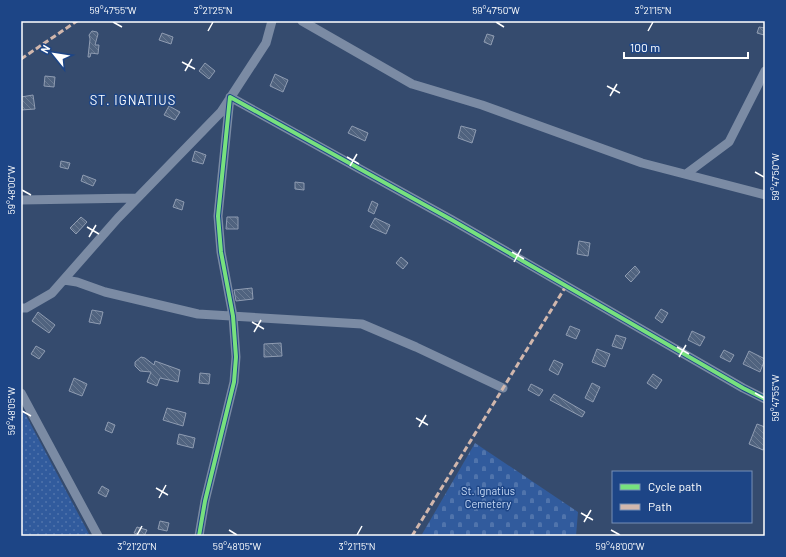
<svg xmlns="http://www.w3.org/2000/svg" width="786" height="557" font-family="Barlow,sans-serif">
<defs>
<pattern id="cemetery-stones" width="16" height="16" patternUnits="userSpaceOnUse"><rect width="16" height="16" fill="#315b9d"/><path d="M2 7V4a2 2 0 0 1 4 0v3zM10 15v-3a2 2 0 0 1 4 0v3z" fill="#5074ac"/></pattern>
<pattern id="garden-dots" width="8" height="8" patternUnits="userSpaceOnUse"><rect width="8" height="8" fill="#315b9d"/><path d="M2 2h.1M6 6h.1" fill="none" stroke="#5074ac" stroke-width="1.8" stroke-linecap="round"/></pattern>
<pattern id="building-back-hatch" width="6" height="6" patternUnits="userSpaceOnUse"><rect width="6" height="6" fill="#50637f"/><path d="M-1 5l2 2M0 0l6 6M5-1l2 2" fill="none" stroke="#6a7a92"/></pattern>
</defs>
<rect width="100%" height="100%" fill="#354b6e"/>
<!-- cemetery -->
<path fill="url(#cemetery-stones)" d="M475,443L578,512L576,536H421Z"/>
<!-- garden -->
<path fill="url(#garden-dots)" d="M21,406L90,536H21Z"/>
<!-- building -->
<path fill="url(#building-back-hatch)" stroke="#8f9cb2" d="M759,27L765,28L764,35L757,33Z
M92,31L97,32L98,34L95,45H99L98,54L91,53L90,57H88L90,39L89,35Z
M162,33L173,37L171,44L159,40Z
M487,34L494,36L491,45L484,42Z
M205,63L215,71L209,79L199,71Z
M275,74L288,80L283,92L270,86Z
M45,76L55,77L54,87L44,86Z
M33,95L35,109L21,110V97Z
M169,106L180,112L175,120L164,115Z
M352,126L368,133L365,141L348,133Z
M461,126L476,130L472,143L458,138Z
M195,151L206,155L203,164L192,161Z
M61,161L70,163L68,169L60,167Z
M83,175L96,180L93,186L81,181Z
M295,182L304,183V190L295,189Z
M176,199L184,202L182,210L173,207Z
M372,201L378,204L374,214L368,211Z
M81,217L87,222L76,234L70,228Z
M227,217H238V229H226Z
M375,218L390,225L386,234L370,227Z
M579,241L590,243L588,256L577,254Z
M401,257L408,263L403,269L396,263Z
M635,266L640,272L631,282L625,276Z
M252,288L253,299L236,301L234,290Z
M661,309L668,313L662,323L655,318Z
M92,310L103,312L100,324L89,322Z
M38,312L55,325L49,333L32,321Z
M570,326L580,330L576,339L566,335Z
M692,331L705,337L700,346L688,340Z
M616,335L626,338L622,349L612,346Z
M281,343L282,356L264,357V344Z
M36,346L45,351L39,359L31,354Z
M597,349L610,354L605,367L592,362Z
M724,350L734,355L730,362L720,357Z
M749,351L765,359L760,372L743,364Z
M141,357L145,358L154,365L155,361L180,370L178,382L160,378L157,386L147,382L151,372L140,371L135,366V362Z
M554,360L563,364L558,375L549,370Z
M200,373L210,374L209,384L199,383Z
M653,374L662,380L656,389L647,383Z
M74,378L87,384L82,396L69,391Z
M592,383L600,387L593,402L585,398Z
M531,384L543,390L539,396L528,390Z
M554,394L585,412L582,417L550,400Z
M167,408L186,413L183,426L163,420Z
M108,422L115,425L112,433L105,430Z
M757,424L765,427V446L763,450L749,444Z
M179,434L195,438L193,448L177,444Z
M102,486L109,490L106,497L98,493Z
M160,521L169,523L167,531L158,529Z
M137,527L147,530L144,536L134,533Z"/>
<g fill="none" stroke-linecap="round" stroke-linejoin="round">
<!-- minor -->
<path stroke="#7b8ba4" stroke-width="9" d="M302,21L412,84L482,105L642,163L765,195
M686,174L729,142L765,71
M21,200L137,198
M64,280L77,282L105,292L198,314L362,324L416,347L503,388
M21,308H26L52,293L118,218L221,112L266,43L272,21
M21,393L98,536
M199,536L205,501L234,382L236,357L233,316L221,252L218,216L230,97L452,220L743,388L765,399"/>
<!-- quiet -->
<path stroke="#d1b7ad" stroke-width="3" stroke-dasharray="6 3" stroke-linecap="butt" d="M21,59L77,21
M412,536L566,286"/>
<defs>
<path id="cycleway" d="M199,536L205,501L234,382L236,357L233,316L221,252L218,216L230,97L452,220L743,388L765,399"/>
</defs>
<!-- cycleway casing -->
<use href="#cycleway" stroke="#1d4586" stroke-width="6"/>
<!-- cycleway -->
<use href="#cycleway" stroke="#77e17e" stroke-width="4"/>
</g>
<!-- ticks -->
<path fill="none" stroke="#fff" stroke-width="1.5" d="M113,22L122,27M496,22L504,27M208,31L213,22M648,31L653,22M182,62L195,69M185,71L192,59M607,86L620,93M610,96L617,84M347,157L359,164M350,166L357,154M755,172L764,177M22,190L31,195M87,227L99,234M89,237L96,225M512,252L524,259M514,262L521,249M252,322L264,329M254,332L261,320M677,347L689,354M679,357L686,345M755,393L764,398M22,411L31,416M416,418L428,425M419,427L426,415M156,488L168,495M159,498L166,485M581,513L593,520M584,522L591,510M229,530L237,535M611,530L620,535M137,535L142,526M357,535L362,526"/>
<g text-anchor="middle" stroke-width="3" stroke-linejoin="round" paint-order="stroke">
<!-- park labels -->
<g font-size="11" fill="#c9dcf8" stroke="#1d4586">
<text x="488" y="495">St. Ignatius<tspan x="488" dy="13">Cemetery</tspan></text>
</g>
<!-- quarter labels -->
<g font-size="13" letter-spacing="1" fill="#fff" stroke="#1d4586">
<text x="133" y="105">ST. IGNATIUS</text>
</g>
</g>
<!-- border -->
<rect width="786" height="557" fill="none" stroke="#1d4586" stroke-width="44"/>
<!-- legend -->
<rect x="612" y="471" width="140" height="52" fill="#1d4586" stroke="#778fb6"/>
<rect x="620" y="484" width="20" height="6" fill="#77e17e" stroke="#778fb6"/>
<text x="648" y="491" font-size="12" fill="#ffffff">Cycle path</text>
<rect x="620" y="504" width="20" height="6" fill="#d1b7ad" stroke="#778fb6"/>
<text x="648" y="511" font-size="12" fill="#ffffff">Path</text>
<!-- north arrow -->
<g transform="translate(54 54) rotate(300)" stroke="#1d4586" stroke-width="3" paint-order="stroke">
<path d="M0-3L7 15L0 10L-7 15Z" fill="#ffffff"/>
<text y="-6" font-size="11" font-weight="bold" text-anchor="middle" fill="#ffffff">N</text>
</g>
<!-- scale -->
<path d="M624 52v6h124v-6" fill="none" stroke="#ffffff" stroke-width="2"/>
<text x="630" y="52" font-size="12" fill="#ffffff" stroke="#1d4586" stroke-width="3" paint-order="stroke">100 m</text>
<rect x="22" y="22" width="742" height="513" fill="none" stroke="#fff" stroke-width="1.5"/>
<g font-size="10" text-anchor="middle" fill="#fff">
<text x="113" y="14">59°47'55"W</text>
<text x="213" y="14">3°21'25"N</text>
<text x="496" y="14">59°47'50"W</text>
<text x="653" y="14">3°21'15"N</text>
<text transform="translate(775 177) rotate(-90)" y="4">59°47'50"W</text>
<text transform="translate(11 190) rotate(-90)" y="4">59°48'00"W</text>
<text transform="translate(775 398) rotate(-90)" y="4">59°47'55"W</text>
<text transform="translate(11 411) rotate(-90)" y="4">59°48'05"W</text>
<text x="137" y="550">3°21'20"N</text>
<text x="237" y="550">59°48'05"W</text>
<text x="357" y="550">3°21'15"N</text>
<text x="620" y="550">59°48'00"W</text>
</g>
</svg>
